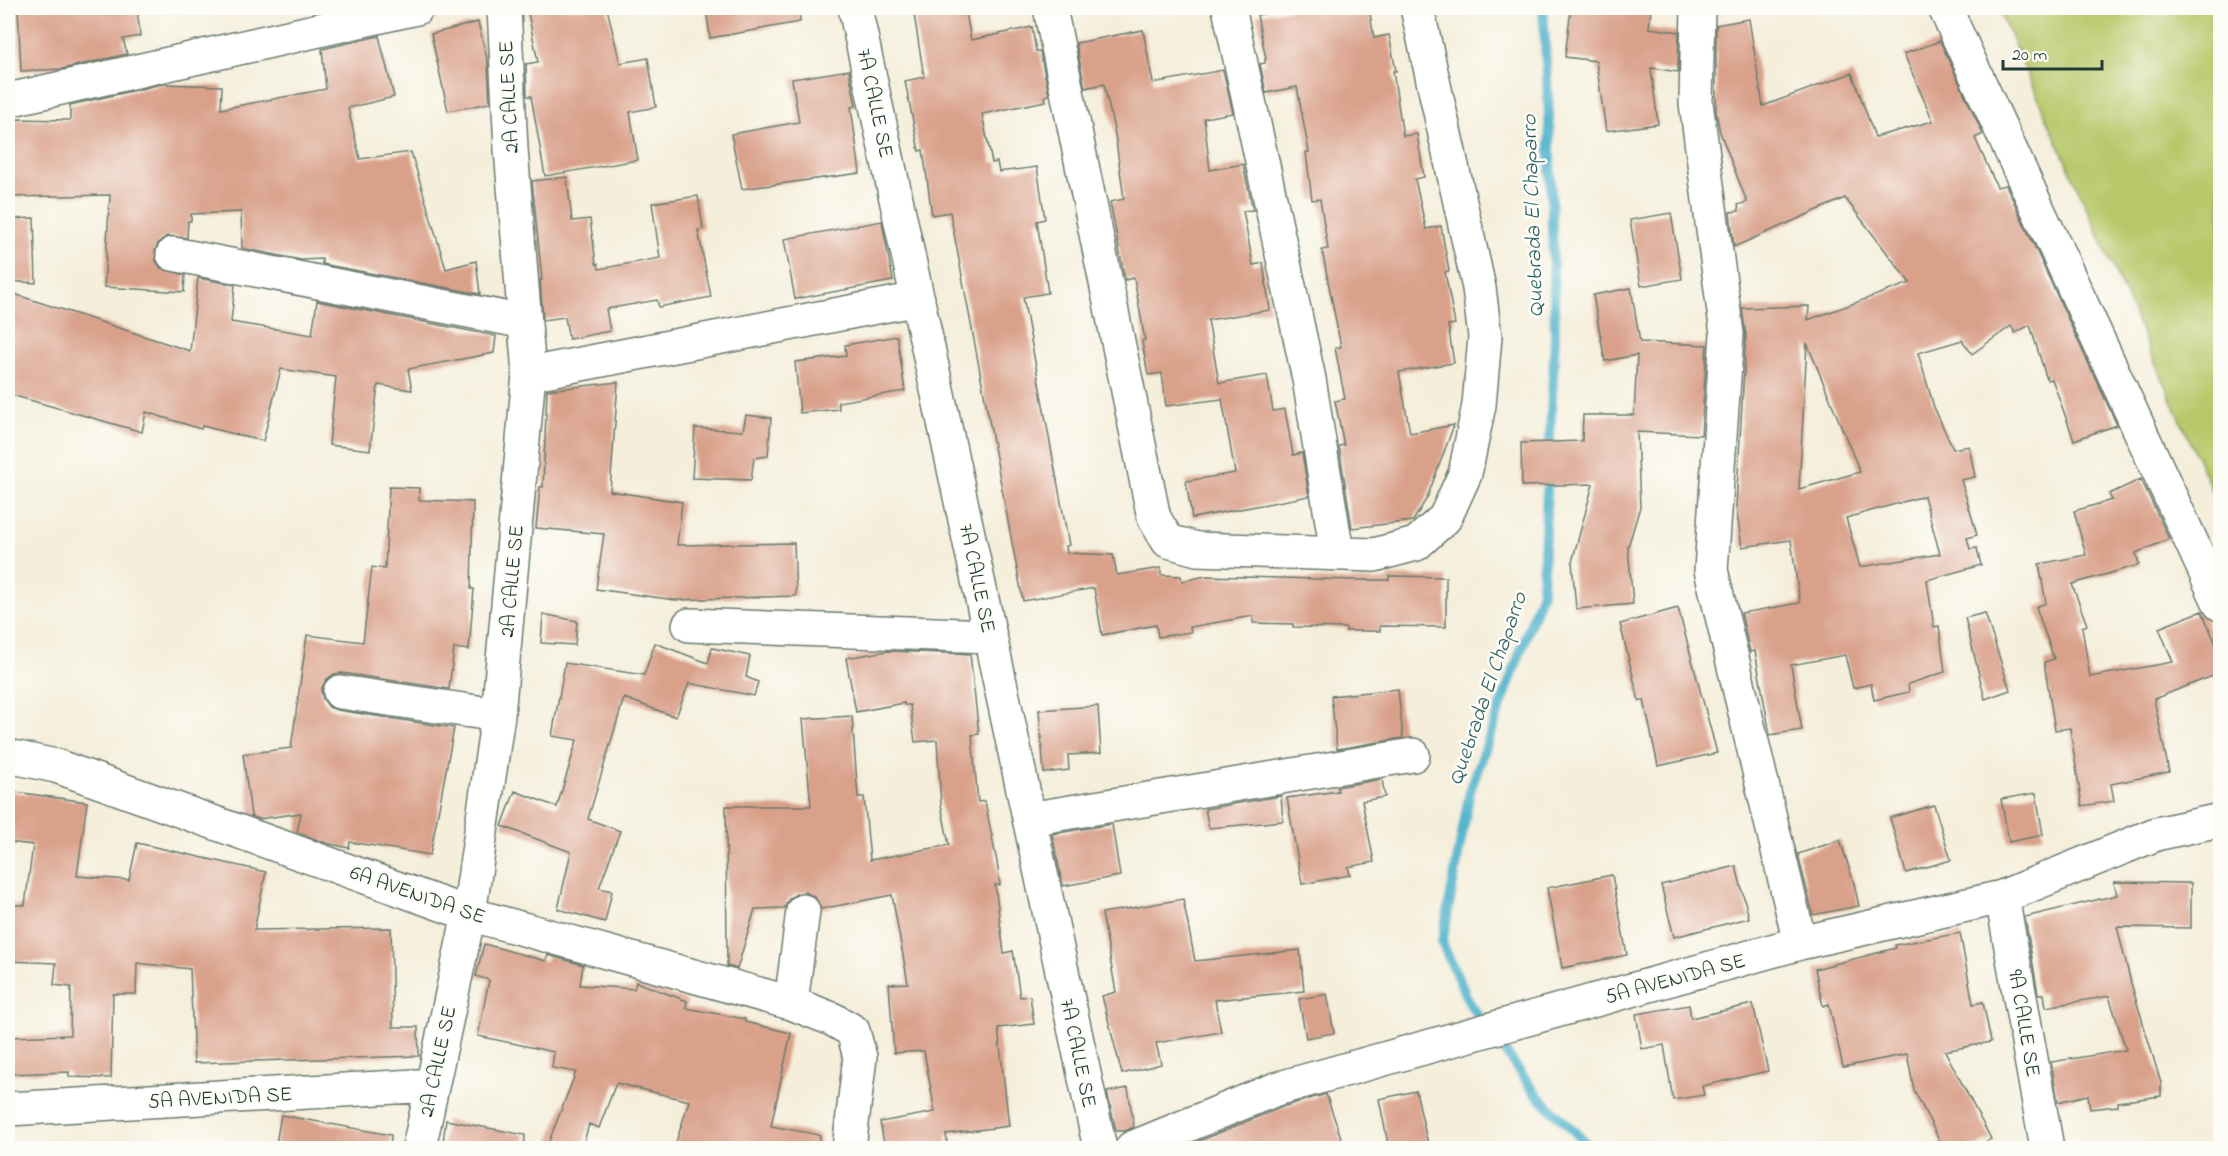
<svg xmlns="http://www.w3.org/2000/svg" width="2228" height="1156" font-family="'Indie Flower',sans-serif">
<rect width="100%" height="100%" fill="#fdfcf7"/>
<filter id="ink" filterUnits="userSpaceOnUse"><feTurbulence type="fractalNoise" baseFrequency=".0167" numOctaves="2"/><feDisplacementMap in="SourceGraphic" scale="12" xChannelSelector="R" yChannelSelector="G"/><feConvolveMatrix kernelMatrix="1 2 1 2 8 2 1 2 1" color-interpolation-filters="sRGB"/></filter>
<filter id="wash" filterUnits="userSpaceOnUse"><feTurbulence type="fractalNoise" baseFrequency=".008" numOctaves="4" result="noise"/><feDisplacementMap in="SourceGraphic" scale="24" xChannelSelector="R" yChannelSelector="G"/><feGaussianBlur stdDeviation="1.35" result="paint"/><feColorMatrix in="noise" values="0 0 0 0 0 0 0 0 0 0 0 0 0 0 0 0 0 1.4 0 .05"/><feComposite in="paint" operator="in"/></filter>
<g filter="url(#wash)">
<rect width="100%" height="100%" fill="#f4eeda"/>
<!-- green -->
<path fill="#b8c769" stroke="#6c824e" stroke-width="1.5" d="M1998,8H2220V509Z"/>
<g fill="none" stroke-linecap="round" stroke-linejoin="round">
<!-- stream -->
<path stroke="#4bb0ca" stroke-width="10" d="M1543,8L1549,115L1555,336L1549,456
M1548,471L1542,592L1470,791L1442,943L1470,1004L1536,1094L1591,1148"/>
</g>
<g id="blocks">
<!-- building -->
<path fill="#d9a08a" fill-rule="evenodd" d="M18,8H137L140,36L123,39L127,54L62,69L21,71Z
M527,8H607L620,63L648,58L656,107L630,112L638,160L545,176L531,96H527L526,64L538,62Z
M706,8H799L800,22L710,38Z
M913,8H965L971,40L1032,27L1036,51H1040L1049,95L1045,96L1046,101L982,114L992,163L997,162L999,172L1037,167L1045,219L1037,221L1048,293L1023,297L1069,545L1066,546L1067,553L1113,555L1117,575L1161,568V575L1181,576L1182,581L1206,576L1354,580H1389V576L1446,577V627L1380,626V631H1346V628L1293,627V624L1253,623V616L1190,627L1191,632L1158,637L1156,625L1102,635L1094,588L1023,601L950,212L932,215L923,150L919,151L905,81L924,77Z
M1295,8H1369L1374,38L1389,35L1396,71H1393L1403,136L1417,134L1424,177L1415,179L1426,229L1441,226L1449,271L1445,272L1455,324L1448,325L1454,363L1399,372L1410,433L1454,425L1427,498L1413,521L1352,528L1339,446L1344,445L1335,401L1345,399L1335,348L1341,347L1322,250L1328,249L1320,199L1312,200L1306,152H1309L1297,87L1266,93L1260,64L1265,63V59H1266L1257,15Z
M1571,8H1651L1649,28L1679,32L1678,72L1651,68L1658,124L1606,131L1596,61L1565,57Z
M1749,19L1763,106L1852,73L1875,137L1933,121L1904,54L1940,41L1983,134L1975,138L1997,187L2006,185L2117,425L2074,440L2052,379L2047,380L2030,325L2015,333L2011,326L1972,354L1962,340L1918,353L1934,407L1953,449L1969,446L1975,477L1961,480L1977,535L1967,538L1970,549L1977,548L1981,565L1927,580L1934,627L1939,626L1945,672L1908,684L1909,692L1874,700L1871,684L1853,688L1845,655L1791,665L1802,730L1770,735L1755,651L1750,652L1741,613L1800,603L1791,540L1742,547L1736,507L1746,335L1742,308L1809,306L1808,320L1910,283L1845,198L1734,247L1730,212L1739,211L1738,205L1747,202L1720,132L1716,112V25ZM1807,343L1860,472L1799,489ZM1924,496L1940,554L1860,567L1846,518Z
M478,22L488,63L490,103L448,111L431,34Z
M1143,30L1153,83L1223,70L1233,113L1204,118L1210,170L1243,164L1253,210L1243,211L1253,265L1263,263L1270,310L1208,320L1219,383L1267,375L1273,411L1285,409L1293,455L1302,453L1309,496L1192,518L1186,481L1235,473L1222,399L1166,406L1162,373L1148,375L1142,341L1145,340L1134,278L1125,280L1110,202L1124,199L1115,134L1104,84L1085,88L1076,43Z
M379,36L394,97L348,108L360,159L411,152L446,269L476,261L480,294L322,264V259L301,260L242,248L241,212L191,214V221H188L187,238L167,236L159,242L155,251L156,261L161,268L185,275L184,292L104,287L110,195L10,197L13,119L70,120V105L162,84L222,86L221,109L326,89L322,49Z
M849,70L856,106L851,107L860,173L742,189L731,134L799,122L792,79Z
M567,177L572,221L590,219L596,264H598L599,269L660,258L652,203L698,196L703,229L698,230L711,297L659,307L657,300L606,309L610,331L569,339L565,317L543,320L540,280H542L532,181Z
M1671,213L1682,279L1641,286L1630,220Z
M34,218L36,283L8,281V219Z
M882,221L893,281L795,299L784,239Z
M198,278L235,285L231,322L312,335L317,301L496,336L494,353L408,369L412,390L378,385L370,450L329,445L336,377L281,369L263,441L202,426L201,429L146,412L142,432L8,394V292L190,351Z
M1631,288L1640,342L1707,345L1701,435L1637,432L1640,507L1628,547L1633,604L1576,609L1572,562L1593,484L1522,486L1521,443L1582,441L1583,415H1634L1637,355L1605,361L1593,295Z
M897,336L905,391L838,402L839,409L800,413L795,362L846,356L845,345Z
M618,382L610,491L682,502L677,545L794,543L796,596L675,600L596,589L604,534L536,528L540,487H543L547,390Z
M746,415L771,418L768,456L754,458L751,480L692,478L695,428L743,431Z
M2141,479L2169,539L2136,553L2139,565L2072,584L2087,625L2082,627L2090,677L2173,662L2159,628L2202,611L2220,654V673L2154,699L2169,772L2111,784L2114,801L2082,806L2070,728L2055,730L2044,662L2054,659L2036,607L2046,603L2039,564L2086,555L2074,511L2112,500L2109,494Z
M389,487L419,488V500L473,502L471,589H474L469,650L454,648L449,689L342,673L334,674L326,680L321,690L323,699L329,707L337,710L454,728L430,855L350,842L349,848L326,843L297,832L301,813L259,819L251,816L243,754L291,748L307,635L363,642L372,567L385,569Z
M1678,608L1717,753L1658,766L1644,700L1639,701L1620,624Z
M1985,613L2010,690L1985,699L1965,618Z
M543,614L577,621L575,645L541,643Z
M655,643L708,663L712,648L750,656L746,677L758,682L754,696L689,683L676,717L624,698L588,819L620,831L599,888L612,891L605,922L558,909L571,852L502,826L515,791L557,807L577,740L552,736L565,663L644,675Z
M887,651L970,654L979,734L972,735L978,802L985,801L997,862L1000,885H995L1004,953L1013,951L1020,997L1030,996L1034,1024L998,1028L1009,1126L946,1134L948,1149H885L880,1122L935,1112L924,1051L894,1053L889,984L908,983L892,895L821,909L815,897L805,892L796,894L789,899L784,908L755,909L737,969L727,966L726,806H811L803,719L852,716L858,797H864L870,860L949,845L941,805L937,740L915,742L910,705H904V703L856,712L846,658Z
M1398,689L1403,738L1337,749L1331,696Z
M1098,706L1101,753L1068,755L1069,770L1044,773L1039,710Z
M1382,779L1385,797L1362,801L1374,862L1348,867L1350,875L1302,884L1287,798L1338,791L1337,787Z
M8,791L87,802L77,876L129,880L137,843L266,872L254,930L391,928L393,1027H418L419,1056L194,1063L190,969L137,963L136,994H113L111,1078L69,1077V1072L8,1074V1037L70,1035L71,987L54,985L56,963L8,961V905H25L33,845L8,842Z
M2036,793L2043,835L2009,842L2001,799Z
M1281,796L1283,821L1209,828L1205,809Z
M1934,805L1951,860L1906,873L1890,818Z
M1112,824L1120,876L1063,886L1052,834Z
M1840,840L1854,883L1859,906L1813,915L1798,854Z
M1736,866L1749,918L1674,937L1661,885Z
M1612,875L1627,955L1562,968L1547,888Z
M2114,882L2191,883V928L2117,927L2131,983L2161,1083V1096L2118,1102V1106L2090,1109L2088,1095L2058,1102L2051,1062L2126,1050L2109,996L2046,1007L2044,994H2038L2025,917L2117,895Z
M1183,899L1195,961L1300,950L1304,991L1215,1000L1221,1032L1156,1043L1161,1064L1122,1074L1102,996L1116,992L1102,913Z
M1960,933L1973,1004L1983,1002L1991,1042L1945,1051L1991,1139L1972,1149H1944L1914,1090L1907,1054L1843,1067L1829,1004L1823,1006L1815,969L1896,948L1895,945Z
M484,944L546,961L548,955L583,965L580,985L634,989L636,982L687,1001L686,1008L745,1019V1022L791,1033L771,1126L820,1135L819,1149H674L689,1101L616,1083L599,1128L589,1124L582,1149H546L576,1072L552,1068L554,1052L478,1036L489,980L476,976Z
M1327,994L1334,1033L1306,1038L1299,999Z
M1753,1004L1768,1071L1702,1086L1704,1095L1673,1100L1664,1045L1642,1049L1636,1014L1689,1005L1691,1018Z
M1128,1088L1134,1127L1125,1131H1116L1107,1092Z
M1416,1091L1429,1149H1389L1379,1099Z
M1326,1094L1345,1149H1180L1282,1107Z
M281,1115L391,1135L390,1149H275Z
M446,1120L525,1135L524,1149H442Z"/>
</g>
</g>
<g filter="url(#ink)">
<use href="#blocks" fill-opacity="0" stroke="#6a7b6e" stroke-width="1.5"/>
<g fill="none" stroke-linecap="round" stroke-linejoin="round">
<defs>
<path id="minor" d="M855,8L1100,1148
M1050,8L1154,518L1168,541L1197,549L1374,555L1416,544L1445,518L1465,474L1479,405L1485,337L1479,288L1417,8
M1229,8L1309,379L1337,553
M1698,8L1696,103L1727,334L1711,570L1800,943
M1945,8L2220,604
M8,100L417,8
M173,254L525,322
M529,374L918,299
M689,625L990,636
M340,692L498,715
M8,756L56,766L469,914L791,1003L832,1019L853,1031L860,1057L849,1148
M1029,819L1413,755
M2002,897L2047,1148
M791,1003L803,911
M8,1109L432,1085
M419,1148L469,914L498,715L529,374L511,149L504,8
M1132,1148L1276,1089L1800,943L2002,897L2156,834L2220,820"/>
</defs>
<!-- minor casing -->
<use href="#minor" stroke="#6a7b6e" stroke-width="36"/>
<!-- minor -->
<use href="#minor" stroke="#fff" stroke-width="33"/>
</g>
</g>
<g text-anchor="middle" stroke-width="5" stroke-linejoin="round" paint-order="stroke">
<!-- street labels -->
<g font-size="21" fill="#1f3d34" stroke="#fdfcf7">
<text transform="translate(508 97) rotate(-93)" y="7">2A CALLE SE</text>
<text transform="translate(876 103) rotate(78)" y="7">7A CALLE SE</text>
<text transform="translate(978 578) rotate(78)" y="7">7A CALLE SE</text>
<text transform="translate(511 581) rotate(-85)" y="7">2A CALLE SE</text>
<text transform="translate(418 894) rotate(19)" y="7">6A AVENIDA SE</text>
<text transform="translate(1675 978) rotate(-15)" y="7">5A AVENIDA SE</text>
<text transform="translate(2025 1023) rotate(80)" y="7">9A CALLE SE</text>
<text transform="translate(1079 1053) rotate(78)" y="7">7A CALLE SE</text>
<text transform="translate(437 1061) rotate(-78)" y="7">2A CALLE SE</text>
<text transform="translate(220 1097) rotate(-3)" y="7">5A AVENIDA SE</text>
</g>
<!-- water labels -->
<g font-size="22" font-style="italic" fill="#2c6061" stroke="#fdfcf7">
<text transform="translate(1531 216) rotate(-92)" y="8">Quebrada El Chaparro</text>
<text transform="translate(1486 688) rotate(-71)" y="8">Quebrada El Chaparro</text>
</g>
</g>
<!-- margin -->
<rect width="2228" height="1156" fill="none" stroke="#fdfcf7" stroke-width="30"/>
<!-- scale -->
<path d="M2003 60v9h99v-9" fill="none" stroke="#1f3d34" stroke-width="3"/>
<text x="2012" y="60" font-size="18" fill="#1f3d34" stroke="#fdfcf7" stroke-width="4.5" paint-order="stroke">20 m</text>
</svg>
